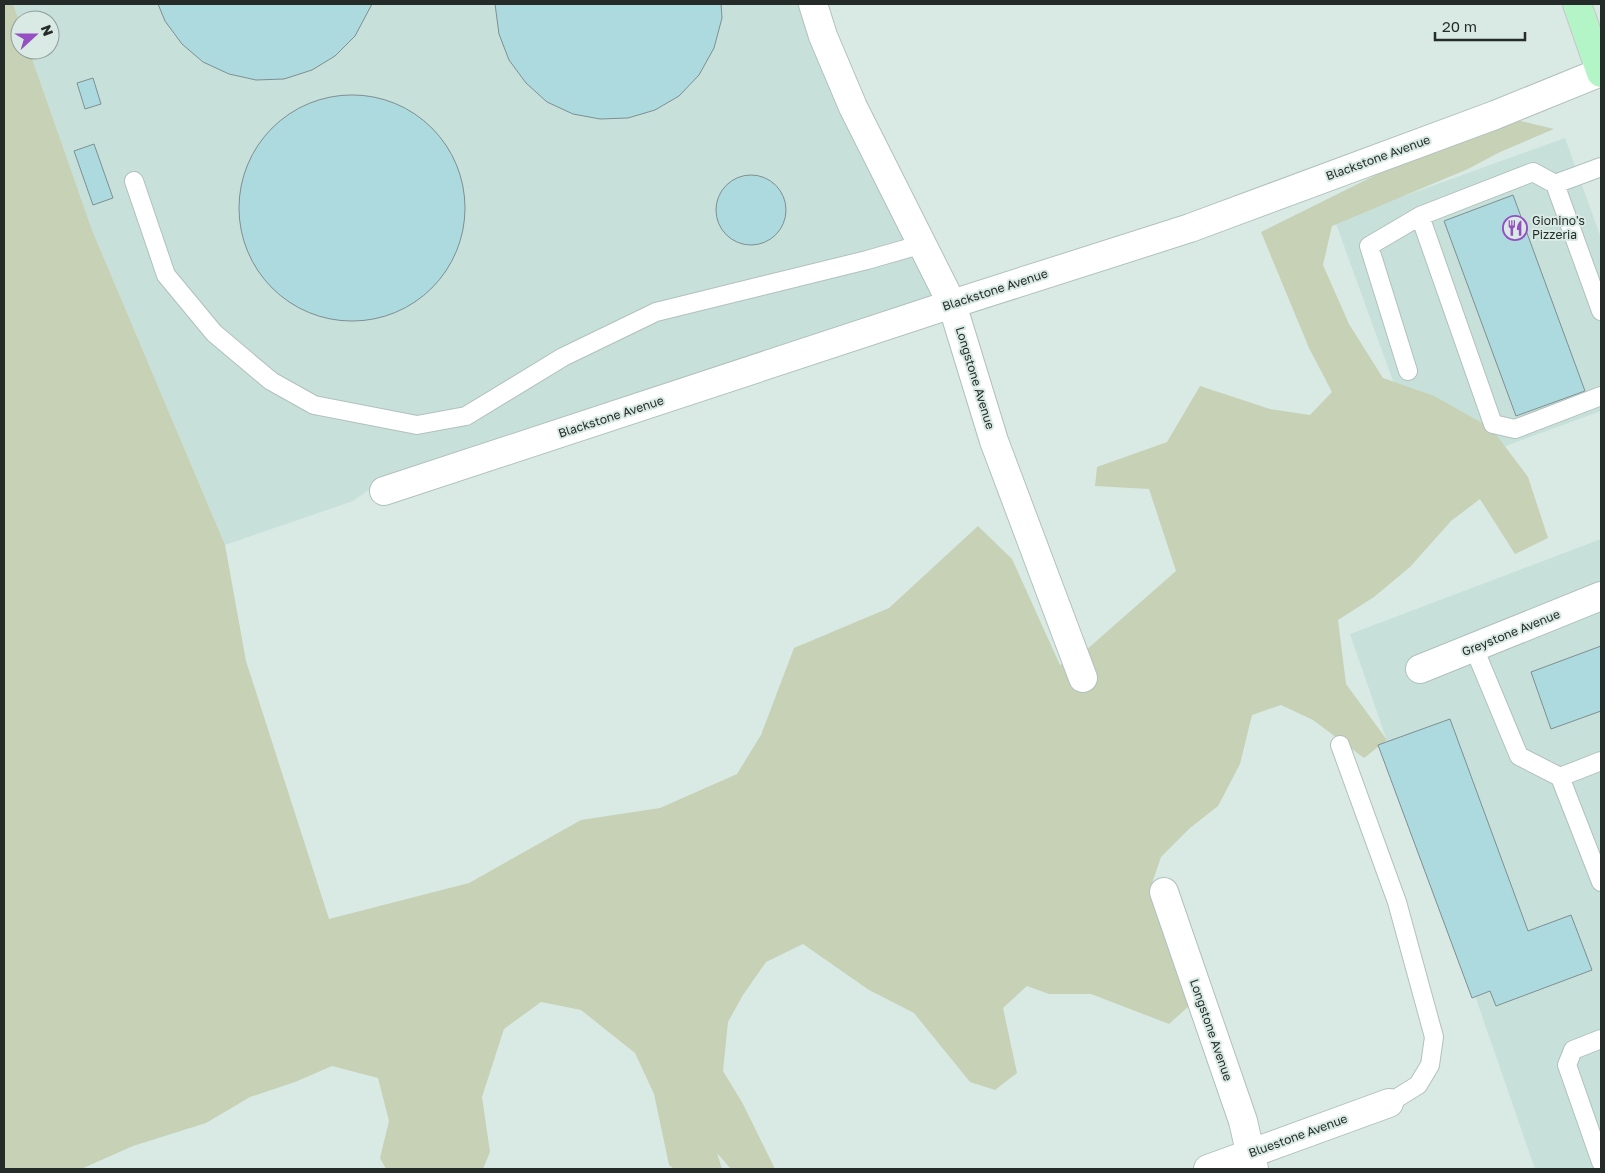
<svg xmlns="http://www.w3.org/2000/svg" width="1605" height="1173" font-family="'Golos Text',sans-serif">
<rect width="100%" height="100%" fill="#d9eae5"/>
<!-- built -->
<path fill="#c7e0d9" d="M13,4H807L943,302L376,485L353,501L225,545L92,230L29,50H50V20H20V24Z
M1565,138L1601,238V411L1427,475L1335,221Z
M1601,539V1169H1535L1350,634Z"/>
<!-- green -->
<path fill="#c6d1b5" d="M4,4H13L20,24V50H29L92,230L225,545L246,661L329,919L469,883L581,820L660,808L737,774L761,735L794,648L889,608L978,526L1012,559L1060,665L1085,651L1176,571L1149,489L1095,486L1097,467L1167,442L1200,386L1270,409L1310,415L1332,392L1309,348L1261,232L1406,160L1501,116L1554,129L1498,153L1468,169L1332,226L1323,265L1349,324L1383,378L1434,396L1491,428L1528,477L1548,538L1515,554L1480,499L1451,521L1410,567L1374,597L1338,620L1346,684L1387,740L1364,758L1313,720L1281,705L1252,715L1240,764L1218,806L1190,828L1161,857L1150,889L1189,1006L1169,1024L1091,994H1049L1027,986L1003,1008L1017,1073L995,1090L970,1082L914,1013L869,990L803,944L766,962L743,995L728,1022L723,1071L743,1104L775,1169H731L717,1153L722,1169H674L669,1165L654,1094L635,1053L581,1010L541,1002L504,1029L482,1097L490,1152L483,1169H386L380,1158L389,1121L378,1078L332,1066L295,1082L250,1097L206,1123L133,1146L81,1169H4Z"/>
<!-- building -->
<path fill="#acdadf" stroke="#7f8f91" d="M158,4H372L355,36L335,56L312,70L284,79L256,80L229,74L203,62L182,44L165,21Z
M495,4H721L722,18L714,48L699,75L679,96L655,110L628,118L600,119L573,114L547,102L526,83L509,60L499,34Z
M93,78L101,104L85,109L77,83Z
M239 208a113 113 0 1 1 226 0a113 113 0 1 1-226 0Z
M94,144L113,198L93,205L74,151Z
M716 210a35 35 0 1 1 70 0a35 35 0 1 1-70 0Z
M1513,195L1585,391L1516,416L1444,221Z
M1601,646V711L1551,729L1531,672Z
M1450,719L1528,931L1571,915L1592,970L1496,1006L1490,991L1472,998L1378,745Z"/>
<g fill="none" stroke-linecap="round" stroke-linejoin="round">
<defs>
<path id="lane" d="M1601,167L1555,184L1601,311
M134,181L166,275L214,333L271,381L314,405L417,425L466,416L563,357L656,312L867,260L923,244
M1555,184L1533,172L1420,216L1493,424L1515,429L1601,396
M1408,371L1369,246L1420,216
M1474,648L1519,756L1560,777L1601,761
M1340,745L1397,902L1434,1037L1430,1065L1418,1085L1389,1103
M1560,777L1601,882
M1601,1039L1573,1050L1567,1065L1601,1162"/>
<path id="street" d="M813,4L823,36L853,107L952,304L994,441L1083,678
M384,491L952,304L1190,228L1495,115L1601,72
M1420,669L1601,596
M1164,892L1243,1121L1254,1169
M1208,1169L1389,1103"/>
<path id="primary" d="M1577,4L1601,73"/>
</defs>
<!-- lane casing -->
<use href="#lane" stroke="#b1c1bd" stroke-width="20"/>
<!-- street casing -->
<use href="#street" stroke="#b1c1bd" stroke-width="30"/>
<!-- primary casing -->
<use href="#primary" stroke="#c6c8c7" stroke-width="30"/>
<!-- lane -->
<use href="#lane" stroke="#fff" stroke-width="18"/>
<!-- street -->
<use href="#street" stroke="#fff" stroke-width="28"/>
<!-- primary -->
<use href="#primary" stroke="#b3f5c7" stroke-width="28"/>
</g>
<!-- icons -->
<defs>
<symbol id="restaurant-ring" viewBox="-11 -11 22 22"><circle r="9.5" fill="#d9eae5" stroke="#964fc3" stroke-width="1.5"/><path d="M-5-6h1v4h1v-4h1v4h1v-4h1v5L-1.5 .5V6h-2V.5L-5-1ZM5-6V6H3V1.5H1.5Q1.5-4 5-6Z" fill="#964fc3"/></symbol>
</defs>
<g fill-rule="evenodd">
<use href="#restaurant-ring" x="1501" y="214" width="28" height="28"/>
</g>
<g text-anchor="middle" stroke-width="4" stroke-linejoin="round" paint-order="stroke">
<!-- street labels -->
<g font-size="12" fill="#242b29" stroke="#d9eae5">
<text transform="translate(1378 158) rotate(-20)" y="4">Blackstone Avenue</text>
<text transform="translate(995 290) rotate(-18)" y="4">Blackstone Avenue</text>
<text transform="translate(975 378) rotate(73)" y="4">Longstone Avenue</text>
<text transform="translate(611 417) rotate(-18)" y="4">Blackstone Avenue</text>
<text transform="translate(1511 633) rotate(-22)" y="4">Greystone Avenue</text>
<text transform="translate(1211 1030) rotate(71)" y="4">Longstone Avenue</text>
<text transform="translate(1298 1136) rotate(-20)" y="4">Bluestone Avenue</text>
</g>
<!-- poi labels -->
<g font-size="12" fill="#242b29" stroke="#d9eae5" text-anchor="start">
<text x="1532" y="225">Gionino's<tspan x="1532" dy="14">Pizzeria</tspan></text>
</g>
</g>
<!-- border -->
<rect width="1605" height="1173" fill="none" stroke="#242b29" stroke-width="10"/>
<!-- north arrow -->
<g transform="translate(35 35) rotate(69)"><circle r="24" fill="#d9eae5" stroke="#919e9a"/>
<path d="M0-4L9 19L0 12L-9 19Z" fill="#964fc3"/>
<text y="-8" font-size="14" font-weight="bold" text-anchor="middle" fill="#242b29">N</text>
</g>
<!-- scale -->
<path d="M1435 32v8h90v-8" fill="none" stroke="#242b29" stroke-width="2.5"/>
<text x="1442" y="32" font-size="15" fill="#242b29" stroke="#d9eae5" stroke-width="4" paint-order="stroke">20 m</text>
</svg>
